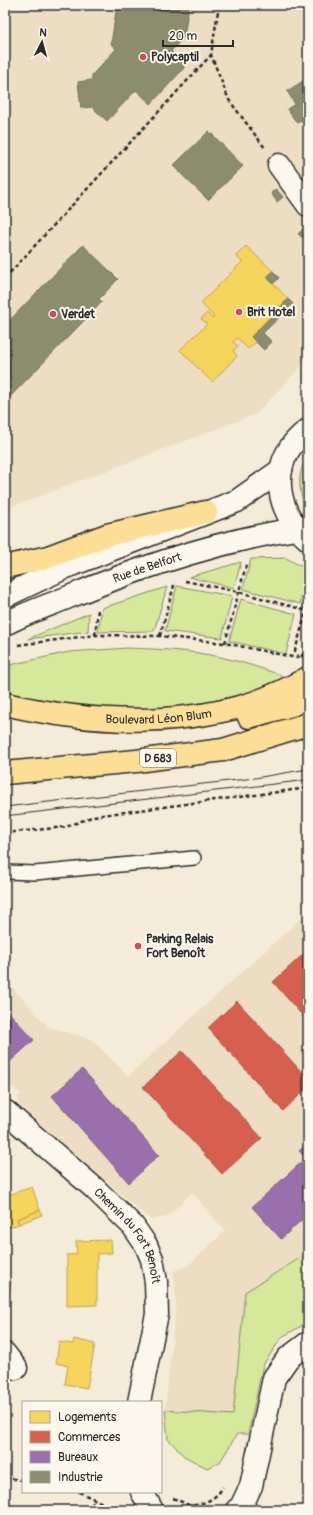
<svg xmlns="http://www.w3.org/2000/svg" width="313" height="1515" font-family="Pangolin,sans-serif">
<rect width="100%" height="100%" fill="#f5ebd9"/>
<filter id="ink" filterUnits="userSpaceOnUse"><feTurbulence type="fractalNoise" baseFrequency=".025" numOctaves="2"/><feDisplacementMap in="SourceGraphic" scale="8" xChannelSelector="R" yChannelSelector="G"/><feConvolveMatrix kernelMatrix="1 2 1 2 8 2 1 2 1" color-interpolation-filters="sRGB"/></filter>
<g filter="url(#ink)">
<!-- built -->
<path fill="#edddc3" d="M5,5H308V359L256,414L27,501L5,508Z
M308,912V1253L245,1292L233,1415L165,1410L176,1306L174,1271L189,1265L225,1231L192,1192L167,1217L151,1220L19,1105L18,1099L20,1093L5,1081V979L48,1027L91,1039L128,1076Z"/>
<!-- green -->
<path fill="#d5e89c" stroke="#808a64" d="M308,456V509C297,494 297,471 308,456Z
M286,558L308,570L300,604L243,589L251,559Z
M241,562L234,588L189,577Z
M177,586L232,596L222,638L165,631Z
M167,587L154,631L98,632L102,608Z
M241,599L296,614L286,654L229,641Z
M89,613L88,631L28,639Z
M128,648C146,649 163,649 181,651C219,654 256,666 292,679L217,705L123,714L5,694V666L69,652Z
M308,1253V1322L282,1337L263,1365L248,1434H237L220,1462L207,1468L184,1456L168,1439L165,1410L233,1415L245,1292Z"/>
<!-- homes -->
<path fill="#f6d55c" stroke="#b9a24d" d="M246,246L273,271L267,277L288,299L251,337L256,342L248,349L237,338L233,342L238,346L233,351L237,356L212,382L180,350L207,324L201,319L207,313L212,319L214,317L201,303L242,262L236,256Z
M32,1187L40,1210L17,1219L19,1224L5,1229V1196Z
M40,1210L42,1215L19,1224L17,1219Z
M111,1240L112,1253L97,1254V1305L67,1306V1255L77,1254L76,1241Z
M5,1281L11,1282L7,1312L5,1311Z
M74,1339L95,1344L87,1388L65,1384L68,1366L56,1363L59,1342L73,1344Z"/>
<!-- shops -->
<path fill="#d6604d" stroke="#a35043" d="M308,950V1022L273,982Z
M237,1001L308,1079V1087L283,1111L208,1028Z
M182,1051L262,1138L222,1174L143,1087Z"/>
<!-- offices -->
<path fill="#9970ab" stroke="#785b85" d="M5,1008L34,1040L5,1066Z
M82,1069L159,1155L129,1183L52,1096Z
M308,1143V1214L281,1239L252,1207L306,1158L299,1151Z"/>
<!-- industry -->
<path fill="#8c8c6e" stroke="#6f6f5a" d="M117,5H189L184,37L171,51L184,64V68L151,104L136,90L107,121L92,107L81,108L78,82L92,80V75L116,49L111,44Z
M308,78V124L304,119L297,123L287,109L295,104L287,91Z
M209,131L243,166L208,200L173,166Z
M276,189L283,197L277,202L271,193Z
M305,227L308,230V242L298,234Z
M83,245L118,279L99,299L102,302L5,402V325Z
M273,271L279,278L273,284L267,277Z
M288,299L293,304L263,333L272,342L264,350L251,337Z"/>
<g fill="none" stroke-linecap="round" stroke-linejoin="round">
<defs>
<path id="service" d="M5,872L35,873L194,858"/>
<path id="minor" d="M279,165L308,205
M5,1354L16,1368"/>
<g id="tertiary">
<path id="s1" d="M5,1111L94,1188L133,1226L146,1245L152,1259L156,1282L157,1314L139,1402"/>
<path d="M142,1492L152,1510"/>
<path d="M237,1510L241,1507L251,1486L274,1378L288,1358L308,1343"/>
</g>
<g id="secondary">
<path d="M308,430C268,458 273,510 308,539"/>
<path d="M5,596L66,567L237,501L281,470"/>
<path id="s2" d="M5,624C24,614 44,607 64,599C135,569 219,541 296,529"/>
</g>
<g id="primary">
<path d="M5,567L48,557L107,535L206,512"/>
<path id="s3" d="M5,704C83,722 166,727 243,706C265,700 288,689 308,678"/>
<path d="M249,717L292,705L308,697"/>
<path d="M5,773L136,761L223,750L308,724"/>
</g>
</defs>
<!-- service casing -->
<use href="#service" stroke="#2b2b2b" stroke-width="16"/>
<!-- minor casing -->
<use href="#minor" stroke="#2b2b2b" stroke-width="25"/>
<!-- tertiary casing -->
<use href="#tertiary" stroke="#2b2b2b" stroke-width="25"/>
<!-- secondary casing -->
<use href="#secondary" stroke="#2b2b2b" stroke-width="25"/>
<!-- primary casing -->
<use href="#primary" stroke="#2b2b2b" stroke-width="25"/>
<!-- path -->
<path stroke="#2b2b2b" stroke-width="2.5" stroke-dasharray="4 3" stroke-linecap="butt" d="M219,5L211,55L229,100L265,148
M5,278L211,55
M185,581L239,592L308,611
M95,635L98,610
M160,636L175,582
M225,643L247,562
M18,645L95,635L160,636L225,643L297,658
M301,657L308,647
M299,658L295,651L308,605
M5,833L66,827L94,816L308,788
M5,1478L23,1480
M79,1492L117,1510
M173,1498L191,1506
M86,1510L96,1500
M191,1510V1506C205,1503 215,1500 223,1487"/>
<!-- service -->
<use href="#service" stroke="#fbf7ec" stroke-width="13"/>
<!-- minor -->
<use href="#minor" stroke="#fbf7ec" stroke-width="22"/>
<!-- tertiary -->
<use href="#tertiary" stroke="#fbf7ec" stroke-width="22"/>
<!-- secondary -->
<use href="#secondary" stroke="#fbf7ec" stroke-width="22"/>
<!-- primary -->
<use href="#primary" stroke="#fdde96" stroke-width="22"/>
<!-- tram -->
<path stroke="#2b2b2b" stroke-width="1" d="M5,807L255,778L308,769
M5,816L308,780"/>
</g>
</g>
<!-- markers -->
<g fill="#d1495b" stroke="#fbf7ec" stroke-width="1.5">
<circle cx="143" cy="57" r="4"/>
<circle cx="239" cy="312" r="4"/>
<circle cx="53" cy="314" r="4"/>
<circle cx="138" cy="946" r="4"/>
</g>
<g text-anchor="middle" stroke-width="4" stroke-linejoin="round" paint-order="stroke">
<!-- shield labels -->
<rect fill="#fbf7ec" stroke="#696865" stroke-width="1" x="140" y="749" width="36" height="18" rx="3"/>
<g font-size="11" font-weight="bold" fill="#2b2b2b">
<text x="158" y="762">D 683</text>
</g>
<!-- poi labels -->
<g font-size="12" font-weight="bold" fill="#2b2b2b" stroke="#fbf7ec" text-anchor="start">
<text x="151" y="61">Polycaptil</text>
<text x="247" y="316">Brit Hotel</text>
<text x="61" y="318">Verdet</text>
<text x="146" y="943">Parking Relais<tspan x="146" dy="14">Fort Benoît</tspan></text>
</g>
<!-- street labels -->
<g font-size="12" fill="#2b2b2b" stroke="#fbf7ec">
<text dy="4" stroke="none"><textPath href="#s2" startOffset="153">Rue de Belfort</textPath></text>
<text dy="4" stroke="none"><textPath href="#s3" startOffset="155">Boulevard Léon Blum</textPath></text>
<text dy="4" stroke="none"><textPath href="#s1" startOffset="178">Chemin du Fort Benoît</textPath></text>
</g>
</g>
<!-- margin -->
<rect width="313" height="1515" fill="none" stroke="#fbf7ec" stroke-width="20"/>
<rect x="10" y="10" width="293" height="1495" fill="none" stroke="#2b2b2b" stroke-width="1.5" filter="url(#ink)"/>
<!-- legend -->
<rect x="22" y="1401" width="140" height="92" fill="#fbf7ec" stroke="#a8a59f"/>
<rect x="30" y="1411" width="20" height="12" fill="#f6d55c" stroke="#a8a59f"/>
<text x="58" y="1421" font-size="12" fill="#2b2b2b">Logements</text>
<rect x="30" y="1431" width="20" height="12" fill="#d6604d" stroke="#a8a59f"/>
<text x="58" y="1441" font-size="12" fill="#2b2b2b">Commerces</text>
<rect x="30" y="1451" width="20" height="12" fill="#9970ab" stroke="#a8a59f"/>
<text x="58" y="1461" font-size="12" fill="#2b2b2b">Bureaux</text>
<rect x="30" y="1471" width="20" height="12" fill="#8c8c6e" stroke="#a8a59f"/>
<text x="58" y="1481" font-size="12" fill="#2b2b2b">Industrie</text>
<!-- north arrow -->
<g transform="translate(42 42) rotate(6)" stroke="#fbf7ec" stroke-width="3" paint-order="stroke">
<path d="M0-3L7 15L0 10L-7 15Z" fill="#2b2b2b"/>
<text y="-6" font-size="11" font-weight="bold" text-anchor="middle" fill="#2b2b2b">N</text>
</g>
<!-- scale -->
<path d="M163 40v6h70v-6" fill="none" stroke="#2b2b2b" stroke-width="2"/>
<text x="169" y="40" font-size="12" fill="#2b2b2b" stroke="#fbf7ec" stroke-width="3" paint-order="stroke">20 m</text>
</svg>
